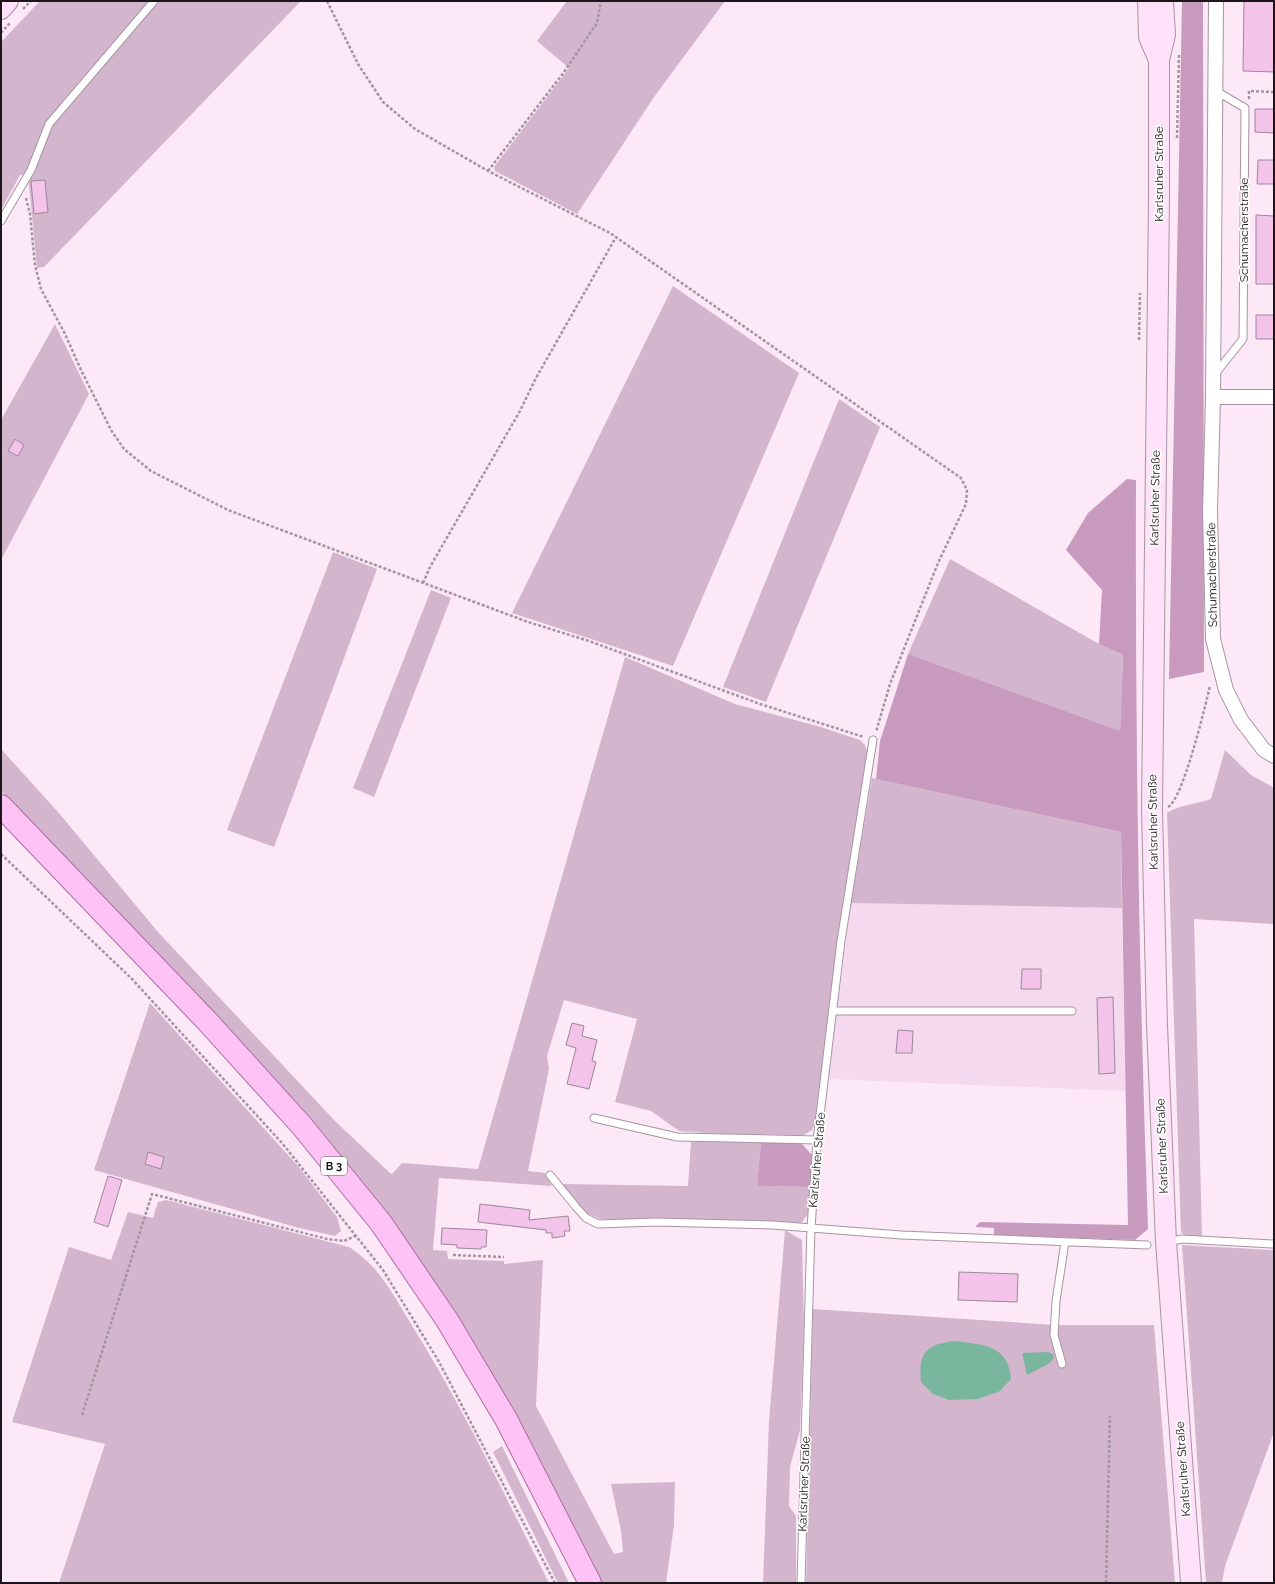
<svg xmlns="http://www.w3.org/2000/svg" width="1275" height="1584" font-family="Raleway,sans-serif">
<rect width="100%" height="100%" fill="#fde8f8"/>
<!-- built -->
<path fill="#f5d9ef" d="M851,903L1122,908L1126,1091L828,1079Z"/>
<!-- green -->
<path fill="#d3b6cd" d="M40,1H301L44,267L37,268L28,174L20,175L1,210V42Z
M567,1H725L654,97L577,214L495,171L494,167L569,68L537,41Z
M673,286L799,373L673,666L512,613Z
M55,324L89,394L1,560V420Z
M839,399L880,427L766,702L723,687Z
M333,552L377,569L274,847L227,830Z
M950,559L1099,644L1123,655L1120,732L908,654Z
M431,590L451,598L374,797L353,788Z
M625,657L735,704L821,727L860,740L865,745L868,753L838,934L816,1122L812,1130L804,1135L721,1134L679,1131L651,1111L615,1102L637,1019L564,1000L547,1056L549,1069L528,1171L545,1173L552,1186L439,1178L433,1250L447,1251L448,1259L504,1261V1264L543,1260L536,1406L614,1554L623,1552L621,1531L611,1484L675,1482L674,1525L666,1583H601L365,1187L283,1088L1,791V749L58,812L158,932L335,1121L390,1173L392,1174L402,1163L478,1169Z
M1225,750L1251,775L1274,788V924L1194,919L1202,1237L1184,1235L1181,1232L1167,813C1179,805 1197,804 1211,799Z
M872,778L1121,832L1122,908L851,903Z
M150,1003L298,1166L337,1217L341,1231L335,1236L299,1228L94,1170Z
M691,1142H761L757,1186L810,1187L809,1213L801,1223L600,1219L586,1213L562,1184L688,1186Z
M166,1200L349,1247C380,1267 392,1293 411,1324C463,1407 505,1496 549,1583H59L105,1444L12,1422L69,1247L111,1260L128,1212L153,1218L158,1202Z
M785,1230L802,1240L804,1326L800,1430L790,1467L789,1506L796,1516V1583H763L769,1421Z
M1182,1245L1274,1250V1432L1225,1566L1222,1583H1206Z
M813,1309L1054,1325H1154L1175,1583H806Z
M502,1446L569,1583H558L493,1452Z"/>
<!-- forest -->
<path fill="#c89abe" d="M1182,1H1203L1204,672L1169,679Z
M1127,479L1136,480C1135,730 1139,979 1148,1229L1135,1240L994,1235V1228L975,1227L980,1222L1128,1225L1121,832L876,779L880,741L908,654L1120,731L1123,655L1099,644L1102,590L1066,550L1088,513Z
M761,1142L801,1143L813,1156L810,1187L757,1186Z"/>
<!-- water -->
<path fill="#79b69d" d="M955,1341C983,1345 1008,1344 1011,1379L1000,1391L978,1399L949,1400L933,1394L921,1382C918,1353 926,1344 955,1341Z
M1048,1352L1053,1354L1054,1358L1050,1363L1027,1375L1022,1353Z"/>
<!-- building -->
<path fill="#f3c3e9" stroke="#9b8897" d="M1244,1H1274V72L1243,71Z
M1255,109H1274V133L1255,132Z
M1258,160H1274V184H1257Z
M45,180L48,212L34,214L31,181Z
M1256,215L1274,216V284H1256Z
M1256,315H1274V339H1256Z
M15,439L24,445L18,456L8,451Z
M1022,969H1041V989H1021Z
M1113,997L1115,1073L1099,1074L1097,998Z
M572,1023L584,1026L582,1036L597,1040L592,1061L596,1062L589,1089L567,1084L576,1048L566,1045Z
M898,1030L913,1031L912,1053H896Z
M148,1152L164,1157L161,1169L145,1164Z
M108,1176L122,1180L108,1227L94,1222Z
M480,1204L530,1210L529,1220L568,1216L570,1231H564L565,1236L552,1238V1233H546V1230L478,1222Z
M442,1228L487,1230L486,1247H481V1249L457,1248V1245L441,1244Z
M959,1272L1018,1274L1017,1302L958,1300Z"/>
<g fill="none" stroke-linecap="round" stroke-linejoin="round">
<defs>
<path id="service" d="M1,221L31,170L49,124L154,1
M1215,374L1243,339L1245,108L1216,91
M833,1011H1072
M594,1118L677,1137L817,1140
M550,1175L576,1207L586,1218L598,1224L656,1222L773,1225L901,1235L1147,1245
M1167,1242L1182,1239L1274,1244
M1062,1364L1054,1335L1056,1301L1065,1242
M801,1583L811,1228L817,1140L841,941L873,740"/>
<path id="minor" d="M1216,1L1213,397L1210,511L1213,639L1226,690L1241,720L1264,750L1274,756
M1213,397H1274"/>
<path id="secondary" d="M1148,1L1149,37L1159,60
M1163,1L1165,35L1159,60V198L1152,809L1157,1025L1166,1242L1191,1583
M1,9L8,1"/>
<path id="primary" d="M1,806L207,1021L302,1126L381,1223L447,1320L506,1419L590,1583"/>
</defs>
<!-- service casing -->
<use href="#service" stroke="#a794a3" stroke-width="9"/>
<!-- minor casing -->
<use href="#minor" stroke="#a794a3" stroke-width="16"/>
<!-- secondary casing -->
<use href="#secondary" stroke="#a794a3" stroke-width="22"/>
<!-- primary casing -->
<use href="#primary" stroke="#af6ba4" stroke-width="24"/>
<!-- path -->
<path stroke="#a394a0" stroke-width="2.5" stroke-dasharray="3 2" stroke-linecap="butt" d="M327,1L358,64L383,102L415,129L488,171L610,233L961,478L967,490L966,504L938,563L890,684L876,732
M23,9L31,1
M1,33L10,23
M1249,99V91L1274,92
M1177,138L1179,53
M488,171L564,72L597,23L601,1
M26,198L30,214L35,265L41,289L65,334L81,370L111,430L124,449L151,471L228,510L528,622L589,641L760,704L864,737
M1139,340L1140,293
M423,583L430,567L520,411L536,378L616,237
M1168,807C1183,799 1205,707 1210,686
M1,854L132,979L282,1143L383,1270L438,1360L555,1583
M453,1255L504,1257
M82,1415L152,1194L327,1239L344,1241L355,1236
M1106,1583L1110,1416"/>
<!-- service -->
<use href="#service" stroke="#fff" stroke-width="7"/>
<!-- minor -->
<use href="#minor" stroke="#fff" stroke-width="14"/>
<!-- secondary -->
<use href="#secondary" stroke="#ffe1fa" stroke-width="20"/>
<!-- primary -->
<use href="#primary" stroke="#fec2f4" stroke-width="22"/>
</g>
<g text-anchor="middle" stroke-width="3.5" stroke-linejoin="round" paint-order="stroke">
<!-- shield labels -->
<rect fill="#fdfdfd" stroke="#605b5f" stroke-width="1" x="321" y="1157" width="26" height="18" rx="3"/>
<g font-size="11" font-weight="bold" fill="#1c151b">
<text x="334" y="1170">B 3</text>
</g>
<!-- street labels -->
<g font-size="12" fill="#1c151b" stroke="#fdfdfd">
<text transform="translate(1159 174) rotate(-90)" y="4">Karlsruher Straße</text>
<text transform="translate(1244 230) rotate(-90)" y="4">Schumacherstraße</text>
<text transform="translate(1155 498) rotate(-89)" y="4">Karlsruher Straße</text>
<text transform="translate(1212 575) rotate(-91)" y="4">Schumacherstraße</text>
<text transform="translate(1153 822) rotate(-91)" y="4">Karlsruher Straße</text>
<text transform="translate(1162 1146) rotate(-92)" y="4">Karlsruher Straße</text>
<text transform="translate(817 1160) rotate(-85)" y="4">Karlsruher Straße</text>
<text transform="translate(1183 1469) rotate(-94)" y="4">Karlsruher Straße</text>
<text transform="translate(804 1484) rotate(-88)" y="4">Karlsruher Straße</text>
</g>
</g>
<!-- border -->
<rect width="1275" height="1584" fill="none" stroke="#1c151b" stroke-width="4"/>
</svg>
